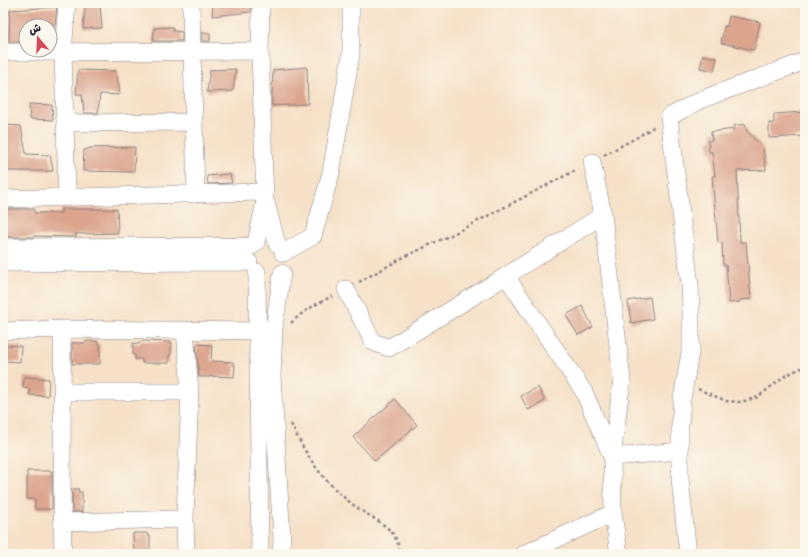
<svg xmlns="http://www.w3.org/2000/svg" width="808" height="557" font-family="Sriracha,'Playpen Sans Arabic',sans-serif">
<rect width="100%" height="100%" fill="#fbf7ec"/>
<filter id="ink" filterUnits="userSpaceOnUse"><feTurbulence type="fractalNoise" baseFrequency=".025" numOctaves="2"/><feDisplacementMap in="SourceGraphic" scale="8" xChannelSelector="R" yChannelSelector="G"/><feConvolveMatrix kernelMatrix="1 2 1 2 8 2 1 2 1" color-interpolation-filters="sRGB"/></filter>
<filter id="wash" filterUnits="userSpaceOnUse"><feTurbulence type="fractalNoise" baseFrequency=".012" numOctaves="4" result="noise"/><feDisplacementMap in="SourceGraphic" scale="16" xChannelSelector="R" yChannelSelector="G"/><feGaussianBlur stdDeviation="0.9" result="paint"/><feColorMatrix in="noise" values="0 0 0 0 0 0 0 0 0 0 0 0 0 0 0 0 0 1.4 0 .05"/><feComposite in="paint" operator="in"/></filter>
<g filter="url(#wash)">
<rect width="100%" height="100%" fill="#f6e1c8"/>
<g id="blocks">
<!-- building -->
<path fill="#dba48d" d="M213,3H251V12L212,16Z
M100,4L102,28L83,29L85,6Z
M57,7L55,25L46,26H26V42H9L10,10Z
M729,16L760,22L754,50L721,43L724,26H727Z
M173,27V31L182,32V41H153L154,28Z
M202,33H210V41H202Z
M703,55L717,58L714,71L700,68Z
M307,67L308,104L272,106V96L273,70Z
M236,69L233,91L207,92L210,70Z
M78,70L116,71L120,95L100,94L98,113H84L82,94H76Z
M29,104L52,105L53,120L30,119Z
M805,112V136L769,138V123H774V114Z
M745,124L747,131L763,148L766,170L737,171L740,242H746L751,299L740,300V302L729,303L726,265H723L722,242L718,243L712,176H715L712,152H709L708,141L712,140L711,132L734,129L733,126Z
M5,125L21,126L26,154L50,155L53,171H5Z
M135,147L134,172L83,171L84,150L90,148Z
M230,174L232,183L208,184L207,176Z
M5,209H34V213H61V209H117L118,233L76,234V237L34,236V237H5Z
M650,297L653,319L631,323L628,301Z
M582,306L593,327L578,335L566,315Z
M86,341H97L98,344H100V364H72V343H85Z
M141,341L171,342V355H169V363H142V359H135V355L133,354V343L139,344Z
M196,344L212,345L211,361L233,362V365H235L234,377L210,376V377H199Z
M3,345L21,346L20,362L3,361Z
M24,377L49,379L48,396L29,395L30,389L23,388Z
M538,387L545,401L528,410L521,396Z
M395,399L417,425L375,461L353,437Z
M27,471H52V509H35V499H27Z
M72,489H79L78,492H82V512H72Z
M133,533H147L148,536H150V554H134Z"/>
</g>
</g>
<g filter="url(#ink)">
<use href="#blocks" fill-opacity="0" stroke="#8c8282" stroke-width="1"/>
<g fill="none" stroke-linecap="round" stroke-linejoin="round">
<defs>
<path id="minor" d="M67,3L63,52L67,197
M191,3L192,52L196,194
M3,52L260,51
M65,123L194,122
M3,199L265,192
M266,203L277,244
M603,215L622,380L612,457
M256,243L265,201L260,51L261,3
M3,247L252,246
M283,253L313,236L331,173L351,54V3
M3,263L249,262
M257,272L260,554
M506,276L603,215L592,162
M346,289L373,342L389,348L506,276L584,392L612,457
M62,329C63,404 61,479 63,554
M185,330L190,392L185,519L186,554
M3,331L62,329L258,331L268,329
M63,392H190
M613,513L619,554
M62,522L185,519
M281,554L282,539L272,376L274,328L282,273
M524,554L613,513L612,457L680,451
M688,554L680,479V425L682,399L691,347V310L690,285L669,117L700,100L805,61"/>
</defs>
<!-- minor casing -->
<use href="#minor" stroke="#8c8282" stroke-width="18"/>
<!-- path -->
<path stroke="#8c8282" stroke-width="2.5" stroke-dasharray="3 3" stroke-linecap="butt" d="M604,155L636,138L655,126
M359,282L406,256L453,234L578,169
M291,323C303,311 318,303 333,296
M698,389L726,401L741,402L758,397L783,377L805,366
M291,424C301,445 313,466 329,483C337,492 347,500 356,507C367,515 385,523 393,534C397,540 399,547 401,554"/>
<!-- minor -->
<use href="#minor" stroke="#fff" stroke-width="17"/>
</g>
</g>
<!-- margin -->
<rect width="808" height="557" fill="none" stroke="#fbf7ec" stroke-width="16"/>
<!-- north arrow -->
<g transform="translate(38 38) rotate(341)"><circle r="19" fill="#fbf7ec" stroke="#a4a2a5"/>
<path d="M0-3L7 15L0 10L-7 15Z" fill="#d1495b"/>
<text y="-6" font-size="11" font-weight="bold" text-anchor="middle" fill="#22223b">ش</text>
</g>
</svg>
